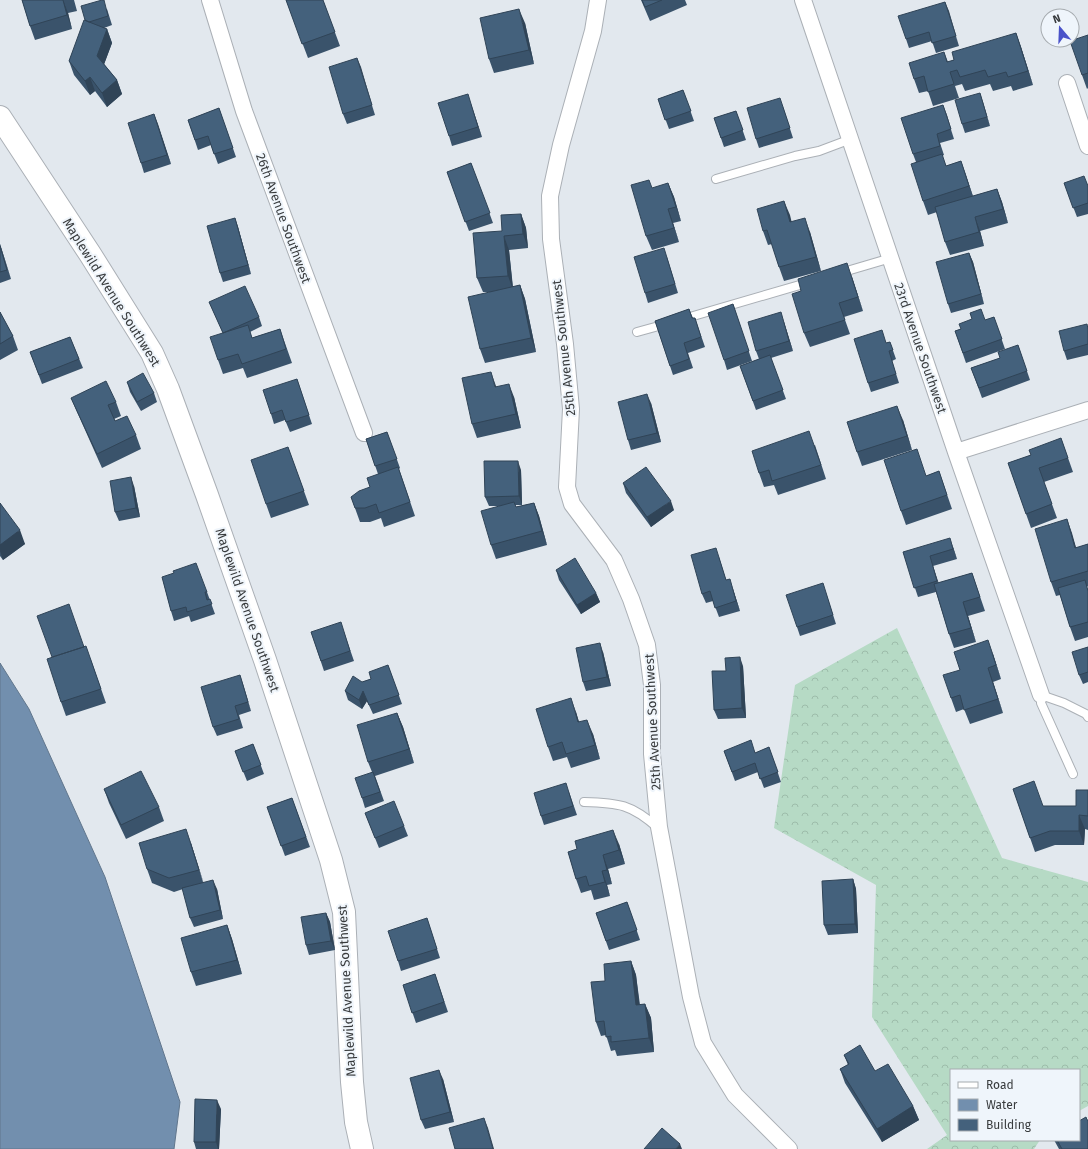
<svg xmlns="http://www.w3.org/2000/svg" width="1088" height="1149" font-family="'Fira Sans',sans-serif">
<defs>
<pattern id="forest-crowns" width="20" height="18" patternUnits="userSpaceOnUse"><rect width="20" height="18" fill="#b6dac5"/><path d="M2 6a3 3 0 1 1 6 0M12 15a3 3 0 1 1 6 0" fill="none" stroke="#9dbcaa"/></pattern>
</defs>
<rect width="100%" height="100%" fill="#e2e8ee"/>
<!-- forest -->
<path fill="url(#forest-crowns)" d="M897,628L1002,858L1088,882V1106L1079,1111V1070H951V1140H1040L1034,1149H927L947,1135L872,1017L876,885L774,828L795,685Z"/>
<!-- water -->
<path fill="#728fae" stroke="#61768c" d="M0,663L29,709L105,877L180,1102L174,1149H0Z"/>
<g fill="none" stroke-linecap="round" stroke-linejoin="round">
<defs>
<path id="lane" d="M716,179L795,156L819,151L851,139
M840,273L891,258
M683,319L810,282
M637,332L666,324
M1073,774L1041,703V695L1064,703L1086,714L1088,717
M584,802C619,803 631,804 658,828"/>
<path id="street" d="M210,0L244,111L364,433
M598,0L593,31L561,145L550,196L551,239L565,344L571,409L567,487L572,504L614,560L631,599L647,645L652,685V754L659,827L691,997L703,1043L735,1095L789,1149
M803,0L956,452L1041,695
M1067,83L1088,146
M956,452L1088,410"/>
<path id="secondary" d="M0,117L90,254L152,353L168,389L207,495L265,660L331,860L344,912L352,1082L356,1122L362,1149"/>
</defs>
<!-- lane casing -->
<use href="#lane" stroke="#abb0b6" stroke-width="10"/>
<!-- street casing -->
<use href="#street" stroke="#abb0b6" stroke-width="18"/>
<!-- secondary casing -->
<use href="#secondary" stroke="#abb0b6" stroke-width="24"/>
<!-- lane -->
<use href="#lane" stroke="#fff" stroke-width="8"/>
<!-- street -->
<use href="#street" stroke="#fff" stroke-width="16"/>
<!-- secondary -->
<use href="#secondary" stroke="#fff" stroke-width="22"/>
</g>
<!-- wall -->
<path fill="#3a536b" d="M22,0H74L77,11L68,13L72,29L35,40L30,26Z
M286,0H323L340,46L308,58Z
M641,0H685L687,5L650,21Z
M945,2L959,46L936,53L932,41L909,48L906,39Z
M107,9L112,25L104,28L107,29L112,43L104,64L117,80L122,94L107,107L95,91L90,95L74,75L69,61L85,20Z
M525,23L534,64L494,73L489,59Z
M1016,33L1021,47L1033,85L1013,91L1011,86L993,91L990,84L965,91L962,84L955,86L959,98L933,106L928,91L919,93L914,79L944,52L948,62L954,60Z
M1088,35V88L1087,89L1082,75Z
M357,58L375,115L347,124L343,114Z
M683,90L694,121L669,129L658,99Z
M980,93L990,126L965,133L962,124Z
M471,104L482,137L452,146L449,136Z
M943,105L954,139L940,143L944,155L942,156L946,166L961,161L973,196L997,189L1002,202L1008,223L980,231L984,246L950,255L945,242L937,212L928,215L923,201L916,162L913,154Z
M783,107L793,138L759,148L756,139Z
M219,108L236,157L218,164L211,145L198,150L188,120Z
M736,111L746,140L724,147L714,118Z
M154,114L171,164L144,173L141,163Z
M471,163L493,223L469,231L447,172Z
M668,183L674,197L681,221L673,223L679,242L652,250L646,236Z
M1064,183L1088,186V214L1077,217Z
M784,201L791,222L810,232L821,271L784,281L779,267L772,244L768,245L763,231Z
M521,214L526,228L528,248L509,250L513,287L520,285L525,299L536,352L485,363L480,349L491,292H483L477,278L502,231Z
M235,218L238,227L251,274L223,282L220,273Z
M0,244L11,279L0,283Z
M969,253L973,262L984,304L951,313L948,304Z
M667,257L678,293L648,303L645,293Z
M852,277L863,311L844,317L850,334L810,347L804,333Z
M209,302L259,317L262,326L250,332L252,338L280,329L292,363L247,378L243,368L223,374L218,360L223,333Z
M733,304L752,361L727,370L724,360Z
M689,309L693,318H695L705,347L688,353L693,368L673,375L655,321Z
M0,312L13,336L18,350L0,360Z
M994,317L1005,349L966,363L955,331Z
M784,322L793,351L771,358L786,399L756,410L740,366L759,359L756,351Z
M1088,327V355L1067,360L1064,351Z
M70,337L83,368L42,384L30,352Z
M890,342L896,359L892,361L899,383L871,392L868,383L886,343Z
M1018,345L1030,380L982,398L971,368L1000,358Z
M297,379L312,424L290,432L285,420L274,424L271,414Z
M127,382L154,393L157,402L141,411L130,392Z
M496,387L514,397L521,428L477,438L472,424Z
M71,398L116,402L121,416L114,419L115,421L136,435L141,449L102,468L77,412Z
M651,403L661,442L631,450L628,440Z
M903,420L912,450L862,466L857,452Z
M387,432L400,468L399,469L415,516L384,527L381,518L370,522H360L351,497L370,487L378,474L366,439Z
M1061,438L1073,472L1044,482L1057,518L1031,528L1008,463L1031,455Z
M815,445L826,479L778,495L774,485L764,487L759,473Z
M288,447L309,505L271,518L266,504Z
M521,470L522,505H515L516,507L534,503L539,516L547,545L496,559L491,545L502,506H489L485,497Z
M939,471L952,509L906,525L901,511L926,476Z
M623,483L674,510L651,527L626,493Z
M134,486L140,517L119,521L115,512Z
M0,503L25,544L3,560L0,556Z
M1067,519L1076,548L1088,544V586L1087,587L1088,589V637L1075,641L1070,627L1060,595L1056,596L1051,582Z
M953,547L957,559L933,566L938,583L972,573L985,611L968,616L976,642L954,648L949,634L936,592L918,597L903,552Z
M719,557L726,580L733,589L740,611L719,617L713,601L706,603L702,594Z
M556,570L596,593L600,602L581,614L559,580Z
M162,577L207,592L215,614L191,622L189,616L174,621L171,611Z
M826,593L836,624L800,636L797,627Z
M311,632H344L354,661L324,671Z
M84,647L91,660L106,703L66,716L61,702Z
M1088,647V682L1083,684L1079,675Z
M603,652L611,686L586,691L583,682Z
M993,654L1001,679L993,682L1003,713L970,724L964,709L956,712L951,698L960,670Z
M388,665L402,704L373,714L367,701L362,709L348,700L345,691L362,682L371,679Z
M743,666L746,718L718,719L714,710L726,671Z
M240,675L251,711L239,715L243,728L217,736L213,727Z
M576,712L579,722L593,734L600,759L571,768L567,757L553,761L548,747Z
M397,713L403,727L414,763L375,776L384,801L365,808L362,798L372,772L368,762Z
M253,744L264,774L247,781L235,751Z
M769,747L781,782L764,788L758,772L735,781L724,751L755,753Z
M104,789L159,807L164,821L126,839L109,803Z
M1013,789L1043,806H1076L1088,790V830L1085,829L1084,845H1055L1035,852Z
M569,792L577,815L544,825L541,816Z
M292,798L310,847L285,856L267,807Z
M365,813L404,826L408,836L379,848Z
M191,843L203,882L217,889L223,919L194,927L190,918L183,889L174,892L152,883L147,869Z
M619,844L625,864L608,869L612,884L607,885L610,896L594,900L591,890L581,893L576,879L568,852Z
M853,879L856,889L858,933L828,935L824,925Z
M627,902L640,940L609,950L596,913Z
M326,913L330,922L335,950L309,955L306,945Z
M427,918L440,958L401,971L398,961Z
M227,925L232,939L242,974L196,986L191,972Z
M631,961L636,975L640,1005L645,1004L651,1018L654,1052L617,1056L615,1050L611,1051L606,1035L601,1036L596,1022L605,981Z
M435,974L448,1012L416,1023L403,985Z
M844,1055L875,1071L913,1106L919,1120L882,1142L845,1083L840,1069L848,1065Z
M443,1079L454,1122L425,1129L421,1120Z
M221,1109L219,1149H196L194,1142Z
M1087,1120L1088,1149H1059L1054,1140H1079Z"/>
<!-- shaded-wall -->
<path fill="#304457" d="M63,0L68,13L72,29L67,15Z
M945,2L949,11L959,46L956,36Z
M519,9L525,23L534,64L529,50Z
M107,29L112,43L102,70L97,56Z
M1016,33L1021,47L1033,85L1028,71Z
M357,58L361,67L375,115L372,105Z
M90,77L95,91L90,95L85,81Z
M117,80L122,94L107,107L102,93Z
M980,93L983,102L990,126L987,117Z
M468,94L471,104L482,137L478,127Z
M943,105L947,115L954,139L951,129Z
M154,114L158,124L171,164L167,155Z
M961,161L966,175L974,200L969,186Z
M668,183L674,197L681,221L676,207Z
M997,189L1002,202L1008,223L1003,209Z
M784,201L790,215L795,236L790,222Z
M668,209L673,223L679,242L674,228Z
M521,214L526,228L528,248L523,234Z
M975,217L980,231L984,246L979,232Z
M235,218L238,227L251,274L248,265Z
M805,218L810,232L821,271L816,257Z
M504,236L509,250L513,290L508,276Z
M0,244L11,279L0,246Z
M969,253L973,262L984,304L981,294Z
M847,263L852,277L863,311L858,297Z
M520,285L525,299L536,352L531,338Z
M781,312L784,322L793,351L789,341Z
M491,372L496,386L500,401L495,387Z
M509,384L514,397L521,428L516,414Z
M647,394L651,403L661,442L657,433Z
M897,406L903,420L912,450L907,436Z
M518,461L521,470L522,505L519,496Z
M131,477L134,486L140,517L136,508Z
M671,501L674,510L651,527L647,517Z
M534,503L539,516L547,545L542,531Z
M1067,519L1072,533L1080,562L1075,548Z
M20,530L25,544L3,560L0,551V545Z
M950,538L957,559L953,549Z
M930,556L933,566L941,590L937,581Z
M730,579L733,589L740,611L736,601Z
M596,593L600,602L581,614L577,605Z
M963,602L968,616L976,642L971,628Z
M988,640L993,654L1001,679L996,665Z
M600,643L603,652L611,686L607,677Z
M740,657L743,666L746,718L742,708Z
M988,668L993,682L1003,713L998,699Z
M240,675L243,684L251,711L248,702Z
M363,691L367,701L362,709L359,700Z
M571,698L576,712L583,736L578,722Z
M397,713L403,727L414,763L409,749Z
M587,720L593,734L600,759L595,745Z
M1079,815L1085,829L1084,845L1079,831Z
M186,829L191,843L204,884L199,870Z
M613,830L619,844L625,864L619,850Z
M603,855L608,869L612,884L607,870Z
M602,871L607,885L610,896L605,882Z
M853,879L856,889L858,933L855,924Z
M213,880L217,889L223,919L220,910Z
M326,913L330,922L335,950L331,941Z
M227,925L232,939L242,974L237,960Z
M631,961L636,975L641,1019L636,1005Z
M645,1004L651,1018L654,1052L649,1038Z
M439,1070L443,1079L454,1122L450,1112Z
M217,1100L221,1109L219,1149H218L216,1142Z
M913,1106L919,1120L882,1142L877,1129Z
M484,1118L488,1128L494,1149H493Z
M680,1144L682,1149H676Z"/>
<!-- building -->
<path fill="#44617c" stroke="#304457" d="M22,0H63L67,15L30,26Z
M102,0H104L108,16L89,22L85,20L81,6Z
M286,0H323L335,32L302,44Z
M642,0H662L645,7Z
M945,2L956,36L932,43L929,32L906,39L898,16Z
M519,9L529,50L489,59L480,18Z
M84,20L107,29L97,56L117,80L102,93L90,77L85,81L69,61Z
M1016,33L1028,71L1008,77L1006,72L988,77L985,70L960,77L957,70L950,72L954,84L928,92L924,76L914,79L909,63L944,52L947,62L954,60L952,52Z
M1088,35V73L1082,75L1070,41Z
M357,58L372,105L343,114L329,67Z
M683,90L691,111L665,120L658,99Z
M980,93L987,117L962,124L955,100Z
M468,94L478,127L449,136L438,103Z
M780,98L790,128L756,139L747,108Z
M943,105L951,129L937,134L940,146L913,154L901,118Z
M219,108L233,148L214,154L208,136L195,140L188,120Z
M736,111L743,130L721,138L714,118Z
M154,114L167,155L141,163L128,123Z
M942,154L946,166L961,161L969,186L923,201L911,164Z
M471,163L490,213L465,222L447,172Z
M1084,176L1088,186V203L1073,208L1064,183Z
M649,180L652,188L668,183L676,207L668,209L674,228L646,236L631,185Z
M997,189L1003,209L975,217L979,232L945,242L935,207Z
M784,201L790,222L805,218L816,257L779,267L767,230L763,231L757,209Z
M521,214L523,234L504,236L508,276L477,278L473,233L502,231L501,215Z
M235,218L248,265L220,273L207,226Z
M0,246L7,270L0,272Z
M664,248L675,284L645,293L634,257Z
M969,253L981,294L948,304L936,262Z
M847,263L858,297L839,303L845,320L804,333L792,294L801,291L798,279Z
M520,285L531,338L480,349L468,297Z
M245,286L259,317L223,333L209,302Z
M733,304L749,351L724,360L708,313Z
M689,309L692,318H695L701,337L684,343L689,359L670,366L655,321Z
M981,309L985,320L994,317L1002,339L963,353L955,331L961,329L959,324L972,319L970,313Z
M0,312L13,336L0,344Z
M781,312L789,341L756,351L748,322Z
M1087,324L1088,329V344L1064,351L1059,331Z
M248,325L252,338L280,329L286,349L242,364L238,354L218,360L210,337Z
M882,330L886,343L890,342L893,350L889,351L896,374L868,383L854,339Z
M70,337L79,359L39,375L30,352Z
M1018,345L1027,371L979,388L971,368L1000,358L998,352Z
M770,355L783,390L753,401L740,366Z
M491,372L495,387L509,384L516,414L472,424L462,378Z
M143,373L154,393L137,402L127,382Z
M297,379L309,415L286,422L282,410L271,414L263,390Z
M106,381L116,402L108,405L115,421L127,416L136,435L97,454L71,398Z
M647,394L657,433L628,440L618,402Z
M897,406L907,436L857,452L847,422Z
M809,431L821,465L772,481L769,470L759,473L752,451Z
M387,432L397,459L375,466L366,439Z
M1061,438L1068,458L1039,468L1052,504L1026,514L1008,463L1031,455L1029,450Z
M288,447L304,491L266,504L251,460Z
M917,449L926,476L939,471L947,495L901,511L884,460Z
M484,461H518L519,496L485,497Z
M398,467L410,502L379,513L376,504L365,508H355L351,497L359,491L370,487L367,478Z
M646,467L671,501L647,517L623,483Z
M131,477L136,508L115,512L110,481Z
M514,502L516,507L534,503L542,531L491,545L481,511Z
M0,503L20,530L0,545Z
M1067,519L1075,548L1088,544V571L1051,582L1035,529Z
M950,538L953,549L930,556L937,581L914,588L903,552Z
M716,548L726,580L730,579L736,601L715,608L710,591L702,594L691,555Z
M575,558L596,593L577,605L556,570Z
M196,563L207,592H205L207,600L210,599L212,604L187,612L186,607L171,611L162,577L174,573L173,571Z
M972,573L980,597L963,602L971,628L949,634L934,584Z
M1085,580L1088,591V622L1070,627L1058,588Z
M823,583L833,615L797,627L786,595Z
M69,604L84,647L52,657L37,616Z
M341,622L350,651L321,661L311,632Z
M988,640L996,665L988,668L998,699L964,710L960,695L951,698L943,675L960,670L954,652Z
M600,643L607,677L583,682L576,648Z
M86,646L101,689L61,702L47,659Z
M1088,647V672L1079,675L1072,652Z
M740,657L742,708L714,710L712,671H726L725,658Z
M388,665L399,695L369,705L363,691L359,700L345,691L353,676L362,682L371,679L369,672Z
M240,675L248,702L235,706L239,719L213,727L201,687Z
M571,698L578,722L587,720L595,745L566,754L562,742L548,747L536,709Z
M397,713L409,749L368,762L357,725Z
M751,740L755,753L769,747L778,772L760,779L755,763L732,772L724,751Z
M253,744L261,765L243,772L235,751Z
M141,771L159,807L121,825L104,789Z
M373,772L380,792L362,798L355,778Z
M1034,781L1043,806H1076V790H1088V816L1079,815V831H1050L1030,838L1013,789Z
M566,783L573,806L541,816L534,793Z
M292,798L306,837L281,846L267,807Z
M394,801L404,826L375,838L365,813Z
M186,829L199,870L169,878L147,869L139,843Z
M613,830L619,850L603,855L607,870L602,871L605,882L589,886L586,876L576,879L568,852L577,849L575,841Z
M853,879L855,924L824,925L822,881Z
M213,880L220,910L190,918L182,888Z
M627,902L637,930L606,941L596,913Z
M326,913L331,941L306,945L301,917Z
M427,918L437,949L398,961L388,931Z
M227,925L237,960L191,972L181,938Z
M631,961L636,1005L645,1004L649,1038L611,1042V1036L606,1037L604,1021L596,1022L591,982L605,981L604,964Z
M435,974L444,1002L412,1013L403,985Z
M860,1045L875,1071L888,1064L913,1106L877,1129L840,1069L849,1064L844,1055Z
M439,1070L450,1112L421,1120L410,1078Z
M195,1099L217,1100L216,1142H194Z
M1086,1117L1087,1120H1088V1149H1062L1057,1140H1079V1121Z
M484,1118L493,1149H455L449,1128Z
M662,1128L680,1144L676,1149H644Z"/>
<g text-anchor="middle" stroke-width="4" stroke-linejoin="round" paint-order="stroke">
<!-- street labels -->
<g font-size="13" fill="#383b3d" stroke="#eff5fb">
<text transform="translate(284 218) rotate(70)" y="5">26th Avenue Southwest</text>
<text transform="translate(112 292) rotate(58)" y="5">Maplewild Avenue Southwest</text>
<text transform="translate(563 348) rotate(-96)" y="5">25th Avenue Southwest</text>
<text transform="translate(921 348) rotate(71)" y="5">23rd Avenue Southwest</text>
<text transform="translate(248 610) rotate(71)" y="5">Maplewild Avenue Southwest</text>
<text transform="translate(652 722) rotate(-93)" y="5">25th Avenue Southwest</text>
<text transform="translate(346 991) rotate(-93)" y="5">Maplewild Avenue Southwest</text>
</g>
</g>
<!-- legend -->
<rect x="950" y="1069" width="130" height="72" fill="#eff5fb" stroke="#a6abaf"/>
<rect x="958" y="1082" width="20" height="6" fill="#ffffff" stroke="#a6abaf"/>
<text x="986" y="1089" font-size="12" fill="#383b3d">Road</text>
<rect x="958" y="1099" width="20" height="12" fill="#728fae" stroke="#a6abaf"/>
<text x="986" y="1109" font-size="12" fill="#383b3d">Water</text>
<rect x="958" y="1119" width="20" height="12" fill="#44617c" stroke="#a6abaf"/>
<text x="986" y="1129" font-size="12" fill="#383b3d">Building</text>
<!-- north arrow -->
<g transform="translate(1060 28) rotate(341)"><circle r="19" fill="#eff5fb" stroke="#a6abaf"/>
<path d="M0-3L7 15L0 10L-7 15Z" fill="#4a53c9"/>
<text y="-6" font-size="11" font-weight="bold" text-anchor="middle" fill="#383b3d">N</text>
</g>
</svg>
